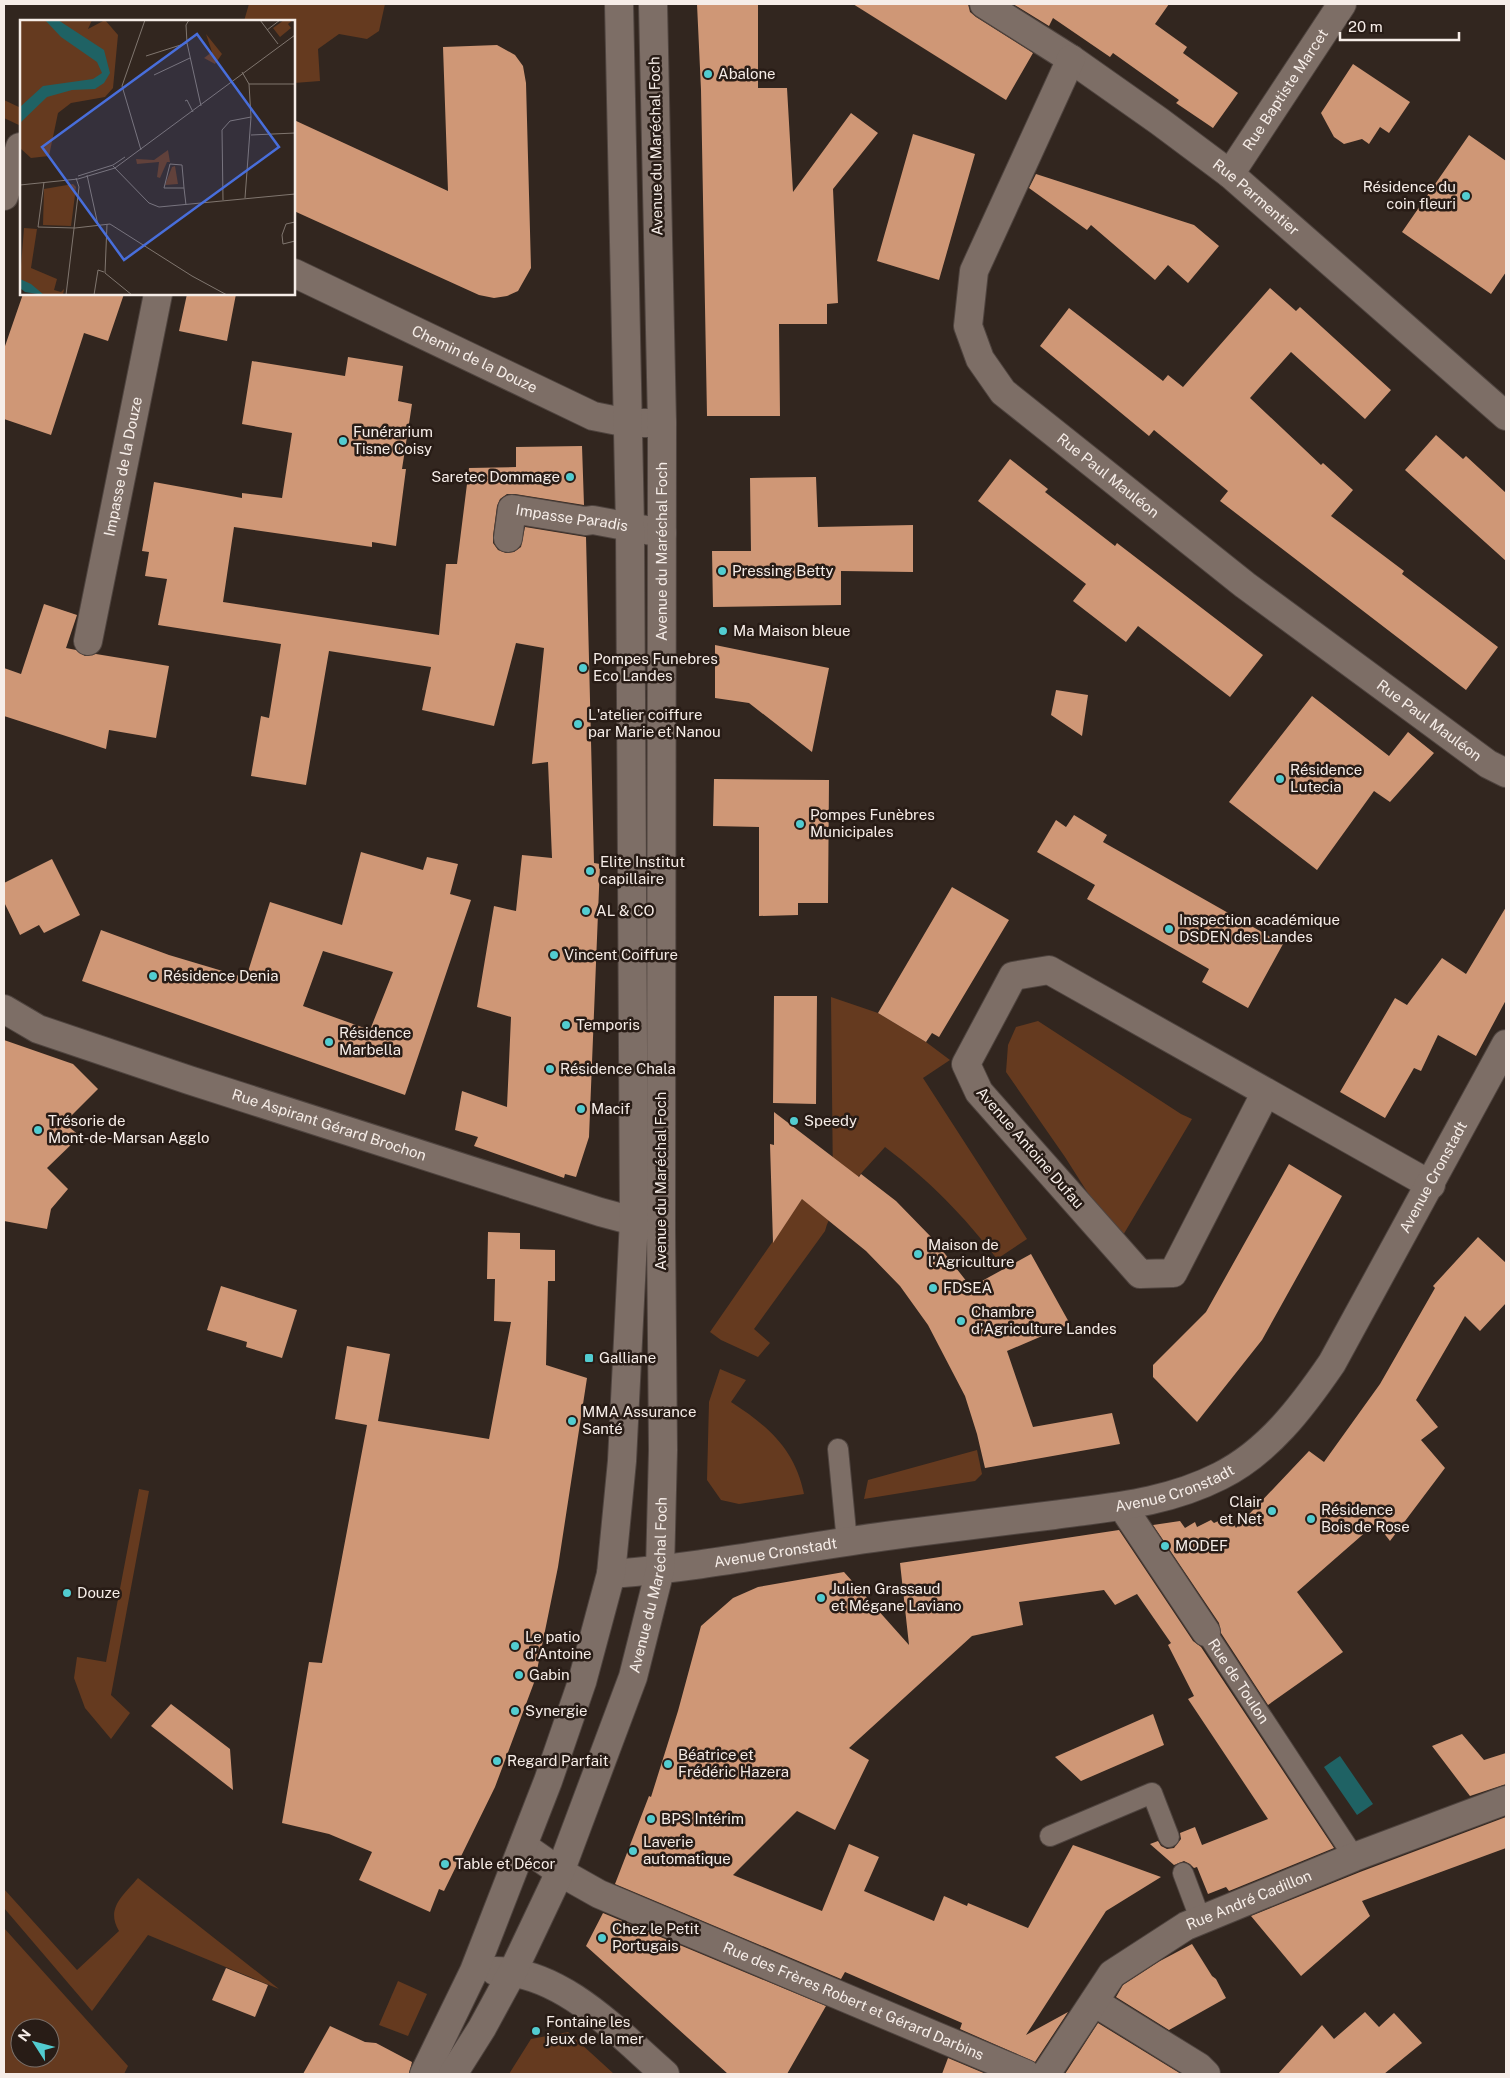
<svg xmlns="http://www.w3.org/2000/svg" width="1510" height="2078" font-family="'Public Sans',sans-serif">
<rect width="100%" height="100%" fill="#32261f"/>
<!-- green -->
<path fill="#653a1f" fill-rule="evenodd" d="M249,4H385L379,31L367,39L339,34L318,49L320,81L294,83V21H244Z
M4,100L21,108V126L4,118Z
M831,997L878,1013L926,1042L950,1060L923,1078L1027,1239L997,1259C963,1215 930,1181 885,1147C863,1172 834,1199 825,1231L754,1329L770,1343L758,1357L721,1340L710,1332L809,1189L833,1185Z
M1038,1021L1181,1114L1192,1119L1119,1242L1065,1157L1006,1072L1008,1045L1016,1027Z
M720,1369L746,1380L731,1402C768,1426 795,1449 804,1494L739,1504L721,1500L707,1480L709,1402Z
M977,1450L982,1474L975,1481L864,1499L868,1480Z
M139,1489L149,1491L111,1695L130,1713L111,1739L85,1708L74,1678L77,1657L106,1662Z
M138,1878L279,1989L148,1935L92,2011L4,1908V1889L77,1970L119,1931C105,1908 124,1895 138,1878Z
M4,1928L128,2066L124,2074H4ZM20,2028H50V2058H20Z
M398,1981L427,1994L408,2036L379,2025Z
M568,2032L614,2074H509L531,2039Z"/>
<!-- water -->
<path fill="#1f6264" d="M1340,1756L1373,1804L1357,1815L1324,1767Z"/>
<!-- building -->
<path fill="#cf9776" fill-rule="evenodd" d="M697,4H758V88H787L793,192L851,113L878,133L833,189L838,303L827,304V324H779L780,416H707L701,90Z
M853,4H968L970,12L976,17L1033,53L1006,100Z
M1013,4H1169L1155,24L1187,47L1183,53L1238,93L1213,128L1176,103L1179,100L1113,53L1110,57L1053,18L1049,26Z
M497,45L515,55L523,66L526,83L531,268L518,291L507,296L494,298L479,295L294,211V120L448,191L443,47Z
M1353,64L1410,102L1389,133L1380,127L1369,144L1362,139L1344,144L1334,137L1321,113Z
M913,134L975,154L939,280L877,261Z
M1469,135L1506,161V272L1491,294L1402,232Z
M1036,174L1194,225L1219,246L1188,283L1168,265L1155,280L1091,225L1087,230L1029,188Z
M1270,288L1296,311L1300,307L1391,390L1365,419L1291,352L1250,398L1321,465L1323,463L1353,490L1331,516L1404,571L1402,574L1498,647L1466,690L1220,501L1228,491L1154,430L1149,436L1040,346L1069,308L1163,381L1168,375L1183,387Z
M23,294H124L108,341L84,333L51,435L4,419V349Z
M187,294H236L227,341L179,331Z
M348,357L403,366L398,401L412,404L402,469H406L396,546L372,542V547L234,527L223,602L439,635L446,564H457L469,468L516,467V447L582,446L584,505L515,494H507L500,499L497,506L493,536V543L498,550L506,553L514,552L521,547L525,527L586,537L594,863L600,864L589,1137L576,1177L565,1174L564,1178L474,1146L478,1137L455,1130L462,1091L507,1107L511,1017L477,1007L494,906L516,911L522,855L552,858L548,762L532,764L544,648L516,643L494,726L422,710L431,667L329,651L306,785L251,776L261,716L269,718L281,644L158,625L167,579L145,576L149,552L142,551L154,482L242,498V493L282,498L292,433L242,424L252,361L345,376Z
M1436,435L1463,459L1466,456L1506,493V561L1405,470Z
M1010,459L1048,489L1045,492L1115,546L1117,543L1263,655L1230,697L1138,626L1126,642L1073,601L1086,584L978,501Z
M816,477L818,527L913,525V572L841,571V605L713,607L712,551H751L750,478Z
M44,604L77,615L66,648L76,650L85,656L96,654L169,666L156,738L109,730L106,749L4,716V668L21,674Z
M715,645L829,668L812,752L749,703L715,698Z
M1056,690L1088,695L1082,736L1051,715Z
M1312,696L1389,756L1408,732L1434,753L1390,802L1374,791L1317,870L1229,802Z
M714,779L829,780L828,903H798V915L759,916V827L713,826Z
M1074,815L1107,835L1103,842L1283,944L1248,1008L1202,982L1209,969L1087,899L1095,885L1037,852L1056,820L1066,827Z
M361,852L423,870L427,857L458,864L450,894L471,900L405,1095L82,981L101,930L169,955L246,978L270,902L342,925ZM323,951L393,972L370,1030L303,1006Z
M52,859L80,915L44,933L39,925L20,935L4,902V883Z
M952,887L1009,920L939,1037L932,1033L926,1042L878,1013Z
M1506,907V1000L1476,1056L1438,1035L1421,1071L1414,1068L1385,1118L1340,1092L1395,998L1407,1005L1442,958L1466,974Z
M774,996H817L816,1104L773,1103Z
M4,1040L73,1064L98,1089L64,1123L80,1136L47,1168L68,1189L51,1209L47,1229L4,1221Z
M774,1112L859,1177L861,1174L896,1201L934,1240L971,1287L1031,1254L1070,1324L1007,1351L1033,1427L1112,1413L1120,1444L985,1468L977,1434L965,1396L928,1325L900,1286L866,1251L802,1199L773,1243L770,1144L774,1145Z
M1289,1164L1342,1196L1262,1340L1197,1422L1153,1377V1365L1206,1312Z
M488,1232L520,1233V1249L555,1250V1281H548L546,1365L587,1378L558,1567L535,1680L495,1787L444,1891L439,1889L430,1912L359,1880L372,1852L329,1834L282,1823L309,1662L322,1663L367,1425L335,1419L347,1346L390,1354L378,1421L489,1439L511,1322L494,1321L495,1279H487Z
M1478,1237L1506,1263V1303L1480,1331L1465,1316L1416,1400L1438,1427L1421,1440L1445,1468L1390,1541L1376,1523L1297,1592L1343,1652L1268,1705L1221,1633L1219,1623L1153,1525L1180,1521L1185,1528L1195,1522L1197,1527L1211,1520L1214,1523L1229,1516L1236,1528L1309,1451L1324,1462L1380,1384L1435,1288L1433,1286Z
M221,1286L297,1310L282,1358L246,1347L247,1342L207,1330Z
M1119,1530L1193,1641L1201,1647L1334,1848L1229,1891L1226,1887L1208,1894L1197,1867L1194,1868L1190,1864L1184,1861L1174,1865L1150,1844L1158,1841L1161,1846L1167,1849L1174,1848L1181,1839L1180,1833L1195,1827L1202,1845L1268,1819L1188,1699L1194,1696L1168,1645L1171,1643L1137,1594L1115,1605L1104,1590L1019,1602L1023,1625L972,1636L849,1748L869,1760L835,1830L797,1811L733,1875L822,1911L849,1844L879,1857L864,1891L934,1921L944,1896L967,1906L968,1903L1028,1928L1073,1845L1161,1877L1106,1911L1026,2035L1068,2012L1035,2062L960,2029L962,2023L845,1972L841,1979L615,1884L649,1796L651,1797L678,1711L701,1626L733,1598L758,1587L844,1572L909,1645L900,1563Z
M171,1704L230,1749L233,1790L151,1726Z
M1153,1714L1164,1745L1081,1781L1055,1757Z
M1462,1734L1484,1760L1506,1753V1784L1470,1796L1432,1746Z
M1506,1817V1848L1362,1901L1370,1916L1301,1976L1251,1916L1360,1872Z
M603,1913L826,2006L787,2074H728L586,1946Z
M1192,1944L1212,1976L1216,1979L1226,1998L1169,2030L1116,1997L1123,1985L1160,1961Z
M226,1968L268,1985L255,2017L212,2000Z
M1365,2012L1379,2027L1394,2013L1422,2043L1384,2074H1278L1322,2025L1334,2039Z
M1098,2023L1181,2074H1065Z
M330,2026L365,2042L376,2043L412,2062L409,2074H303Z
M948,2058L986,2074H942Z"/>
<g fill="none" stroke-linecap="round" stroke-linejoin="round">
<defs>
<g id="lane">
<path d="M838,1449L847,1542"/>
<path id="s1" d="M1206,1632L1354,1857"/>
<path d="M1050,1836L1152,1793L1169,1837"/>
<path d="M1183,1873L1201,1921"/>
</g>
<g id="street">
<path id="s2" d="M984,4L1071,59L1159,121L1230,174L1506,416"/>
<path id="s3" d="M1071,59L974,271L968,326L980,359L1003,392L1245,585L1488,764L1506,773"/>
<path id="s4" d="M1230,174L1342,4"/>
<path d="M4,196L20,147"/>
<path id="s5" d="M294,273L593,416L628,423H662"/>
<path id="s6" d="M508,538L512,509L585,521L593,520L662,533"/>
<path id="s7" d="M88,641L158,294"/>
<path id="s8" d="M4,1009L38,1029L189,1080L600,1212L656,1227"/>
<path d="M1266,1092L1173,1273L1140,1274L979,1092L966,1064L1013,976L1049,970L1431,1185"/>
<path d="M1122,1506L1206,1632"/>
<path id="s9" d="M611,1574C707,1567 800,1547 894,1535C947,1528 1000,1522 1054,1515C1112,1507 1167,1503 1220,1476C1268,1452 1302,1407 1332,1363L1506,1044"/>
<path id="s10" d="M523,1846L560,1872L599,1894L1026,2074"/>
<path d="M1094,2002L1199,2067L1206,2074"/>
<path id="s11" d="M1046,2074L1112,1974L1186,1926L1354,1857L1506,1800"/>
</g>
<g id="secondary">
<path d="M495,1971C562,1971 618,2033 665,2074"/>
<path d="M424,2074L474,1971L548,1781L582,1682L611,1574L622,1461L634,1220L630,526L619,4"/>
<path id="s12" d="M453,2074L482,2028L513,1971L560,1872L633,1677L660,1570L663,1450L661,1228L662,423L653,4"/>
</g>
</defs>
<!-- lane casing -->
<use href="#lane" stroke="#4f443f" stroke-width="22"/>
<!-- street casing -->
<use href="#street" stroke="#4f443f" stroke-width="30"/>
<!-- secondary casing -->
<use href="#secondary" stroke="#4f443f" stroke-width="30"/>
<!-- lane -->
<use href="#lane" stroke="#7d6e66" stroke-width="20"/>
<!-- street -->
<use href="#street" stroke="#7d6e66" stroke-width="28"/>
<!-- secondary -->
<use href="#secondary" stroke="#7d6e66" stroke-width="28"/>
</g>
<!-- markers -->
<g fill="#52ccd0" stroke="#281c16" stroke-width="2">
<circle cx="708" cy="74" r="5"/>
<circle cx="1466" cy="196" r="5"/>
<circle cx="343" cy="441" r="5"/>
<circle cx="570" cy="477" r="5"/>
<circle cx="722" cy="571" r="5"/>
<circle cx="723" cy="631" r="5"/>
<circle cx="583" cy="668" r="5"/>
<circle cx="578" cy="724" r="5"/>
<circle cx="1280" cy="779" r="5"/>
<circle cx="800" cy="824" r="5"/>
<circle cx="590" cy="871" r="5"/>
<circle cx="586" cy="911" r="5"/>
<circle cx="1169" cy="929" r="5"/>
<circle cx="554" cy="955" r="5"/>
<circle cx="153" cy="976" r="5"/>
<circle cx="566" cy="1025" r="5"/>
<circle cx="329" cy="1042" r="5"/>
<circle cx="550" cy="1069" r="5"/>
<circle cx="581" cy="1109" r="5"/>
<circle cx="794" cy="1121" r="5"/>
<circle cx="38" cy="1130" r="5"/>
<circle cx="918" cy="1254" r="5"/>
<circle cx="933" cy="1288" r="5"/>
<circle cx="961" cy="1321" r="5"/>
<rect x="584" y="1353" width="10" height="10" rx="2.5"/>
<circle cx="572" cy="1421" r="5"/>
<circle cx="1272" cy="1511" r="5"/>
<circle cx="1311" cy="1519" r="5"/>
<circle cx="1165" cy="1546" r="5"/>
<circle cx="67" cy="1593" r="5"/>
<circle cx="821" cy="1598" r="5"/>
<circle cx="515" cy="1646" r="5"/>
<circle cx="519" cy="1675" r="5"/>
<circle cx="515" cy="1711" r="5"/>
<circle cx="497" cy="1761" r="5"/>
<circle cx="668" cy="1764" r="5"/>
<circle cx="651" cy="1819" r="5"/>
<circle cx="633" cy="1851" r="5"/>
<circle cx="445" cy="1864" r="5"/>
<circle cx="602" cy="1938" r="5"/>
<circle cx="536" cy="2031" r="5"/>
</g>
<g text-anchor="middle" stroke-width="5" stroke-linejoin="round" paint-order="stroke">
<!-- poi labels -->
<g font-size="15" fill="#f6ede8" stroke="#281c16" text-anchor="start">
<text x="718" y="79">Abalone</text>
<text x="1456" y="192" text-anchor="end">Résidence du<tspan x="1456" dy="17">coin fleuri</tspan></text>
<text x="353" y="437">Funérarium<tspan x="353" dy="17">Tisne Coisy</tspan></text>
<text x="560" y="482" text-anchor="end">Saretec Dommage</text>
<text x="732" y="576">Pressing Betty</text>
<text x="733" y="636">Ma Maison bleue</text>
<text x="593" y="664">Pompes Funebres<tspan x="593" dy="17">Eco Landes</tspan></text>
<text x="588" y="720">L'atelier coiffure<tspan x="588" dy="17">par Marie et Nanou</tspan></text>
<text x="1290" y="775">Résidence<tspan x="1290" dy="17">Lutecia</tspan></text>
<text x="810" y="820">Pompes Funèbres<tspan x="810" dy="17">Municipales</tspan></text>
<text x="600" y="867">Elite Institut<tspan x="600" dy="17">capillaire</tspan></text>
<text x="596" y="916">AL &amp; CO</text>
<text x="1179" y="925">Inspection académique<tspan x="1179" dy="17">DSDEN des Landes</tspan></text>
<text x="564" y="960">Vincent Coiffure</text>
<text x="163" y="981">Résidence Denia</text>
<text x="576" y="1030">Temporis</text>
<text x="339" y="1038">Résidence<tspan x="339" dy="17">Marbella</tspan></text>
<text x="560" y="1074">Résidence Chala</text>
<text x="591" y="1114">Macif</text>
<text x="48" y="1126">Trésorie de<tspan x="48" dy="17">Mont-de-Marsan Agglo</tspan></text>
<text x="804" y="1126">Speedy</text>
<text x="928" y="1250">Maison de<tspan x="928" dy="17">l'Agriculture</tspan></text>
<text x="943" y="1293">FDSEA</text>
<text x="971" y="1317">Chambre<tspan x="971" dy="17">d'Agriculture Landes</tspan></text>
<text x="599" y="1363">Galliane</text>
<text x="582" y="1417">MMA Assurance<tspan x="582" dy="17">Santé</tspan></text>
<text x="1262" y="1507" text-anchor="end">Clair<tspan x="1262" dy="17">et Net</tspan></text>
<text x="1321" y="1515">Résidence<tspan x="1321" dy="17">Bois de Rose</tspan></text>
<text x="1175" y="1551">MODEF</text>
<text x="831" y="1594">Julien Grassaud<tspan x="831" dy="17">et Mégane Laviano</tspan></text>
<text x="77" y="1598">Douze</text>
<text x="525" y="1642">Le patio<tspan x="525" dy="17">d'Antoine</tspan></text>
<text x="529" y="1680">Gabin</text>
<text x="525" y="1716">Synergie</text>
<text x="678" y="1760">Béatrice et<tspan x="678" dy="17">Frédéric Hazera</tspan></text>
<text x="507" y="1766">Regard Parfait</text>
<text x="661" y="1824">BPS Intérim</text>
<text x="643" y="1847">Laverie<tspan x="643" dy="17">automatique</tspan></text>
<text x="455" y="1869">Table et Décor</text>
<text x="612" y="1934">Chez le Petit<tspan x="612" dy="17">Portugais</tspan></text>
<text x="546" y="2027">Fontaine les<tspan x="546" dy="17">jeux de la mer</tspan></text>
</g>
<!-- street labels -->
<g font-size="15" fill="#f6ede8" stroke="#281c16">
<text dy="5" stroke="none"><textPath href="#s4" startOffset="101">Rue Baptiste Marcet</textPath></text>
<text transform="translate(656 146) rotate(-91)" y="5">Avenue du Maréchal Foch</text>
<text dy="5" stroke="none"><textPath href="#s2" startOffset="334">Rue Parmentier</textPath></text>
<text dy="5" stroke="none"><textPath href="#s5" startOffset="200">Chemin de la Douze</textPath></text>
<text dy="5" stroke="none"><textPath href="#s7" startOffset="178">Impasse de la Douze</textPath></text>
<text dy="5" stroke="none"><textPath href="#s3" startOffset="498">Rue Paul Mauléon</textPath></text>
<text dy="5" stroke="none"><textPath href="#s6" startOffset="90">Impasse Paradis</textPath></text>
<text dy="5" stroke="none"><textPath href="#s12" startOffset="1566">Avenue du Maréchal Foch</textPath></text>
<text dy="5" stroke="none"><textPath href="#s3" startOffset="902">Rue Paul Mauléon</textPath></text>
<text dy="5" stroke="none"><textPath href="#s8" startOffset="346">Rue Aspirant Gérard Brochon</textPath></text>
<text transform="translate(1030 1148) rotate(49)" y="5">Avenue Antoine Dufau</text>
<text dy="5" stroke="none"><textPath href="#s9" startOffset="991">Avenue Cronstadt</textPath></text>
<text transform="translate(661 1181) rotate(-90)" y="5">Avenue du Maréchal Foch</text>
<text dy="5" stroke="none"><textPath href="#s9" startOffset="571">Avenue Cronstadt</textPath></text>
<text dy="5" stroke="none"><textPath href="#s9" startOffset="166">Avenue Cronstadt</textPath></text>
<text dy="5" stroke="none"><textPath href="#s12" startOffset="531">Avenue du Maréchal Foch</textPath></text>
<text dy="5" stroke="none"><textPath href="#s1" startOffset="59">Rue de Toulon</textPath></text>
<text dy="5" stroke="none"><textPath href="#s11" startOffset="276">Rue André Cadillon</textPath></text>
<text dy="5" stroke="none"><textPath href="#s10" startOffset="366">Rue des Frères Robert et Gérard Darbins</textPath></text>
</g>
</g>
<!-- overview -->
<g transform="translate(20 20)">
<rect width="275" height="275" fill="#32261f"/>
<path d="M0,0H72L68,9L85,0L98,15L93,68L85,77L51,83L38,93L29,136L11,138L0,128ZM264,0H273L268,4L271,8L260,17L253,8ZM186,14L202,34L195,44L184,38L192,32ZM148,130L150,142H147L140,158L137,157L139,142L117,144L116,139L134,140ZM155,146L158,164L145,165L152,147ZM53,164L56,167L51,206L23,205L24,169ZM4,208L17,209L11,248L37,259L34,270L41,272L44,269L43,275H24L0,259Z" fill="#653a1f"/>
<path d="M25,0H38L84,30L90,53L84,63L75,69L52,70L27,77L0,103V87L23,66L73,59L82,53L77,42L41,17ZM0,259L11,264L24,275L5,272L0,268Z" fill="#1f6264"/>
<path fill="none" stroke="#80766f" stroke-width="1" d="M169,0L166,5L167,23L181,86M240,0L258,24M247,10L260,0M126,36L167,23M222,52L229,64L231,97L225,178M134,55L170,38M229,64H275M165,81L167,80L173,92M231,115L275,113M121,130L102,66L125,0M93,146L129,183L139,187L275,174M67,155L78,205M58,156L93,145L105,137M24,162L18,207L55,208L90,204L172,256L207,275M0,165L58,159L95,148L275,15M164,168H144L150,144L162,145L164,168L166,185M203,180L202,110L210,101L231,97M275,202L266,204L262,215L263,224L275,221M87,204L85,253L112,275M46,275L59,167L56,158M74,275L78,250L84,252"/>
<path fill="#486edb" fill-opacity="0.15" stroke="#486edb" stroke-width="2.5" d="M177,14L259,127L104,240L22,127Z"/>
<rect width="275" height="275" fill="none" stroke="#f6ede8" stroke-width="2.5"/>
</g>
<!-- border -->
<rect width="1510" height="2078" fill="none" stroke="#f6ede8" stroke-width="10"/>
<!-- north arrow -->
<g transform="translate(35 2043) rotate(306)"><circle r="24" fill="#281c16" stroke="#7a706a"/>
<path d="M0-4L9 19L0 12L-9 19Z" fill="#52ccd0"/>
<text y="-8" font-size="14" font-weight="bold" text-anchor="middle" fill="#f6ede8">N</text>
</g>
<!-- scale -->
<path d="M1340 32v8h119v-8" fill="none" stroke="#f6ede8" stroke-width="2.5"/>
<text x="1348" y="32" font-size="15" fill="#f6ede8" stroke="#281c16" stroke-width="4" paint-order="stroke">20 m</text>
</svg>
